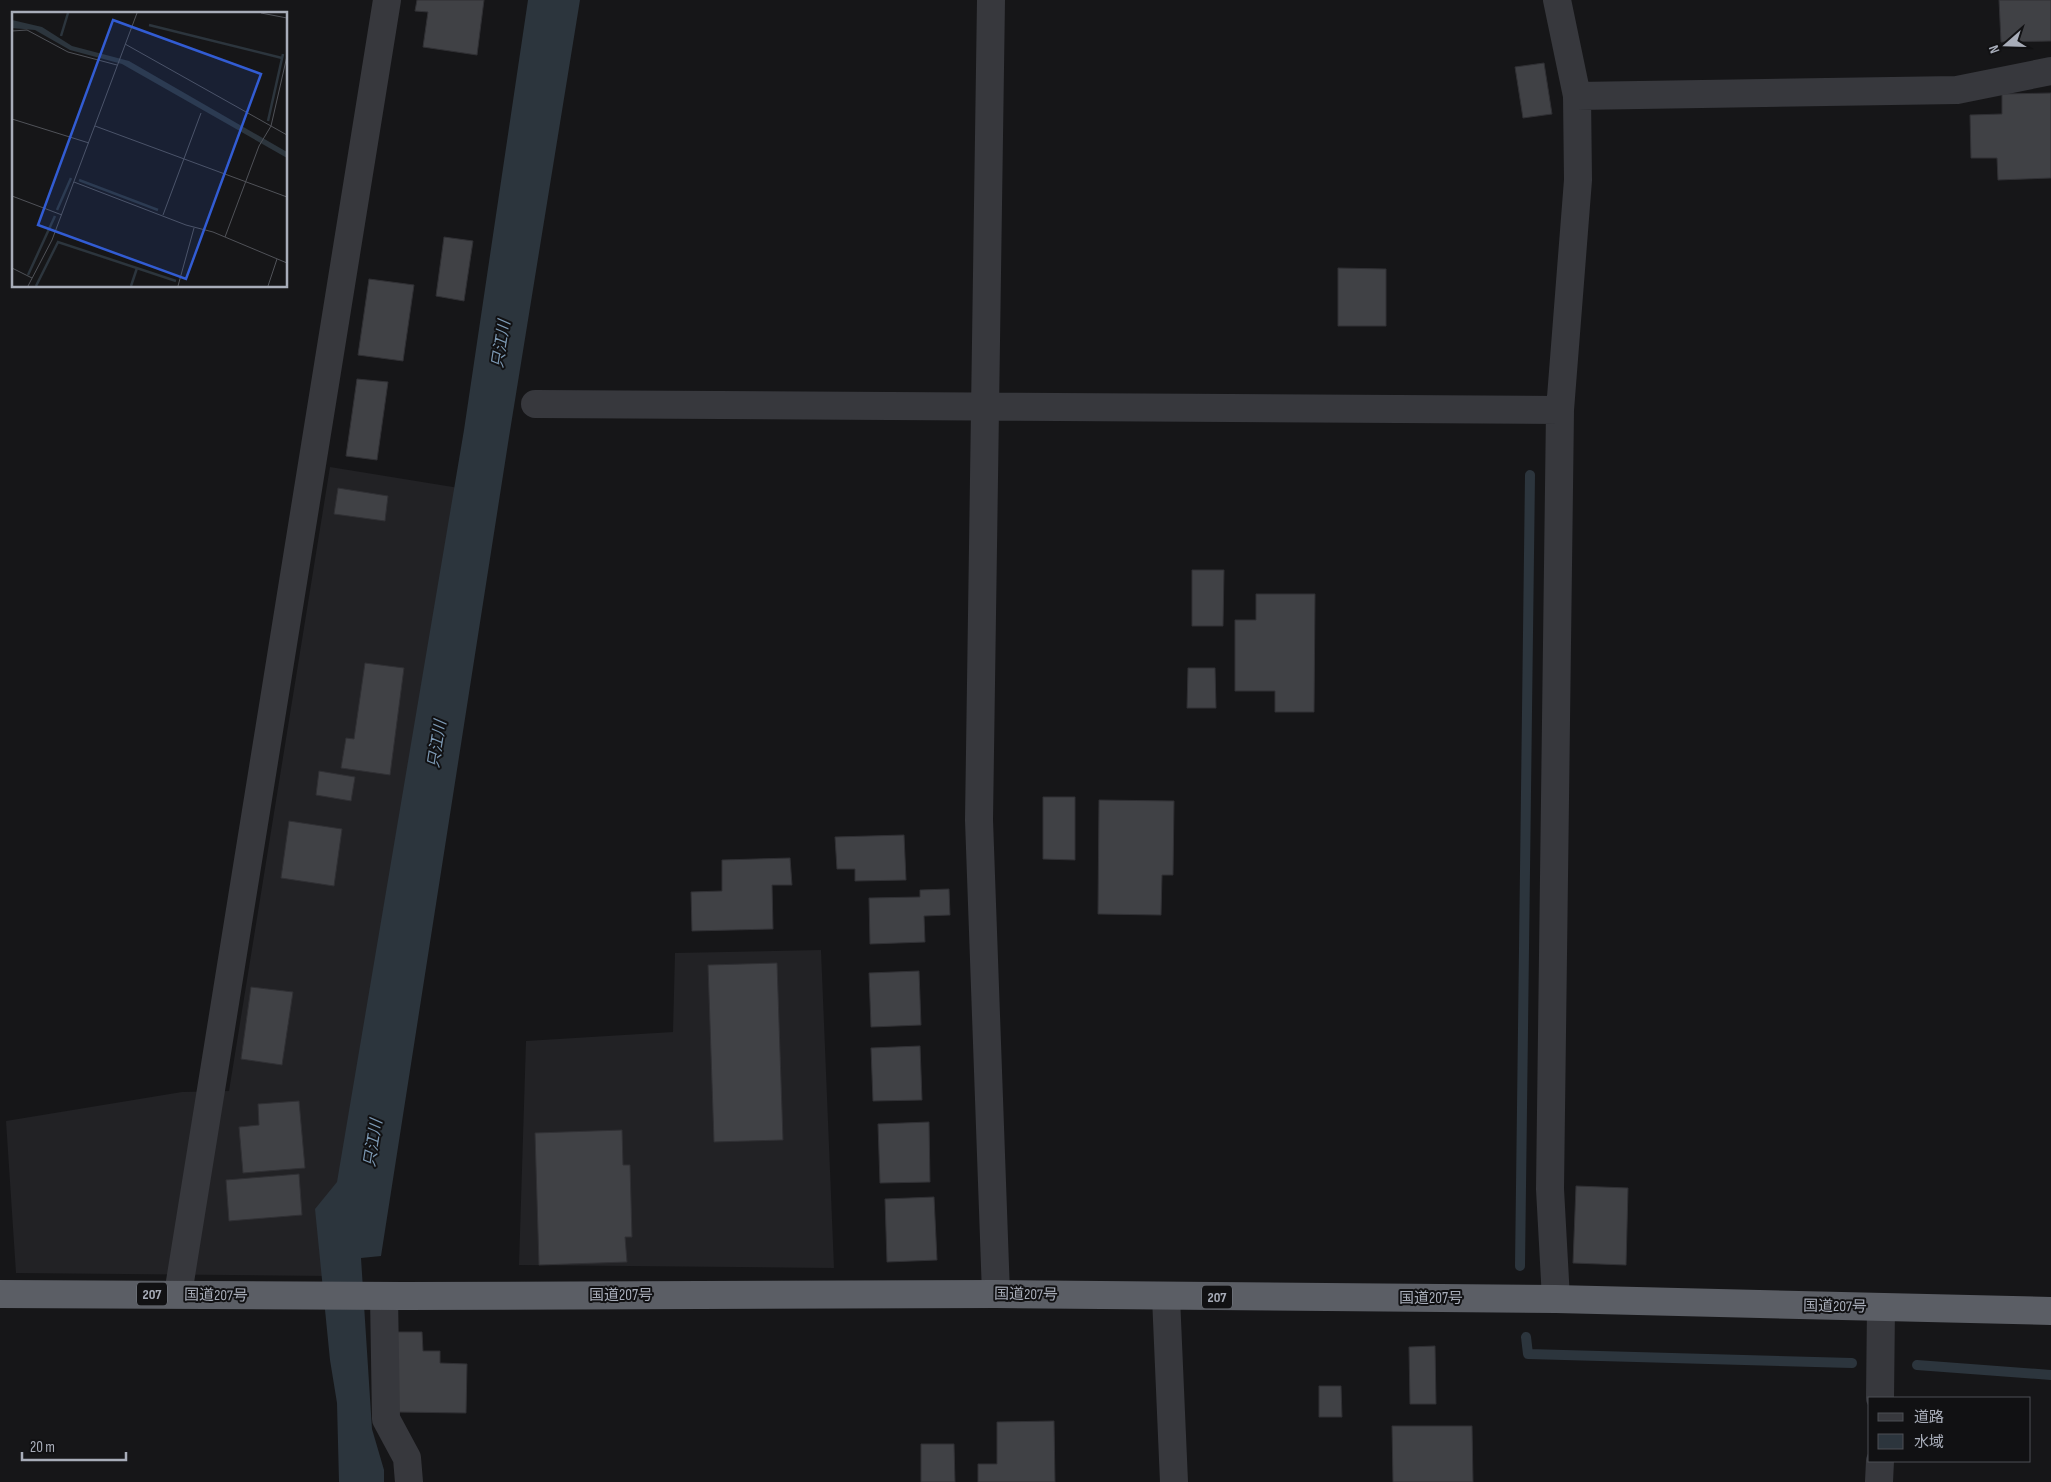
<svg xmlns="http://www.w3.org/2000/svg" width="2051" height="1482" font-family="'Sofia Sans Condensed','Noto Sans JP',sans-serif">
<rect width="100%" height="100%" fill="#161618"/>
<!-- built -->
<path fill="#222225" d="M330,467L459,488L331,1276L16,1273L6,1121L182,1092L229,1091Z
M821,950L834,1268L519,1265L526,1041L673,1032L675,953Z"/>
<!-- water -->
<path fill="#2c353d" d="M528,0H580L509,437L381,1256L361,1258L372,1429L384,1470V1482H339L337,1403L330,1360L315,1209L337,1182L464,430Z"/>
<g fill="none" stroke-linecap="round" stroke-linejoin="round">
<!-- stream -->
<path stroke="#2c353d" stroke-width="10" d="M1520,1266L1530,475
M1526,1337L1528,1354L1852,1363
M1917,1365L2051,1375"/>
</g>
<!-- building -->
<path fill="#404145" stroke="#303034" d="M417,0H484L477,55L423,47L428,12L415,11Z
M1999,0H2051V41L2001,42Z
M1544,63L1552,114L1523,118L1515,67Z
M2051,93V178L1998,180L1997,158H1971L1970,115L2002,114V94Z
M444,237L473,241L464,301L436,296Z
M1338,268L1386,269V326H1338Z
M369,279L414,285L403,361L358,355Z
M357,379L388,382L377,460L346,456Z
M338,488L388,496L385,521L334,514Z
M1192,570H1224L1223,626H1192Z
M1256,594H1315L1314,712H1275V691H1235V620H1256Z
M365,663L404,668L390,775L341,768L346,738L354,739Z
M1188,668H1215L1216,708H1187Z
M319,771L355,777L351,801L316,795Z
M1043,797H1075V860L1043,859Z
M1099,800L1174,801L1173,875H1162L1161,915L1098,914Z
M289,821L342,829L334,886L281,878Z
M904,835L906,880L855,881V869H837L835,837Z
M790,858L792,885H772L773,929L692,931L691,892L722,891V860Z
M949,889L950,915L924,916L925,942L870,944L869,898L920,897V890Z
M777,963L783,1140L714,1142L708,965Z
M919,971L921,1025L871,1027L869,973Z
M251,987L293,992L282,1065L241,1059Z
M920,1046L922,1100L873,1101L871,1048Z
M299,1101L305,1168L243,1173L239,1127L259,1125L258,1104Z
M929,1122L930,1182L880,1183L878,1124Z
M622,1130L623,1165H630L632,1237H625L627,1262L539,1265L535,1133Z
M299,1174L302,1215L229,1221L226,1180Z
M1576,1186L1628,1188L1626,1265L1573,1263Z
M934,1197L937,1260L887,1262L885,1199Z
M397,1332H422L423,1351H440V1363L467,1364L466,1413L396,1412Z
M1435,1346L1436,1404H1410L1409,1347Z
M1319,1386H1341L1342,1417H1319Z
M1054,1421L1055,1482H978V1464H997V1422Z
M1392,1426H1472L1473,1482H1393Z
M921,1444H954L955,1482H921Z"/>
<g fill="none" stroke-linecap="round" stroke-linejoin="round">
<!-- minor -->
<path stroke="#37383d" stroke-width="28" d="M991,0L979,820L996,1294
M1577,96L1957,90L2051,71
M535,404L1560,410
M384,1296L386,1419L407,1458L409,1482
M1166,1297L1174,1482
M1556,1299L1550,1189L1560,410L1578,180L1577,96L1557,0"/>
<!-- tertiary -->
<path stroke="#37383d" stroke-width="28" d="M178,1294L387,0
M1880,1398L1881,1307
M1879,1482L1880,1461"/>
<!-- trunk -->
<path stroke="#5b5e65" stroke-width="28" d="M0,1294L403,1296L996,1294L1556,1299L2051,1311"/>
</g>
<g text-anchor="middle" stroke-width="4" stroke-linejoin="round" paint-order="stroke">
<!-- shield labels -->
<g fill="#111113" stroke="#7b7e87" stroke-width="1">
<rect x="137" y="1282.5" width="30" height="23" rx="4"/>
<rect x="1202" y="1285.5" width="30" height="23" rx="4"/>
</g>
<g font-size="14" font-weight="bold" fill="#a8adb9">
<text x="152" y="1299">207</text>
<text x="1217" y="1302">207</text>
</g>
<!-- street labels -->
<g font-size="15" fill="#a8adb9" stroke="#111113">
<text transform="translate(1026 1294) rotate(1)" y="5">国道207号</text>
<text transform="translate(216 1295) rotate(1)" y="5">国道207号</text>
<text x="621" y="1300">国道207号</text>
<text x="1431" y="1303">国道207号</text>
<text transform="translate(1835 1306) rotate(1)" y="5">国道207号</text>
</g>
<!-- water labels -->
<g font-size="16" font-style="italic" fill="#7d9ab5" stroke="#111113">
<text transform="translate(500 344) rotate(-81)" y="6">只江川</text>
<text transform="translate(436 744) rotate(-81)" y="6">只江川</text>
<text transform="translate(372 1143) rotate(-81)" y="6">只江川</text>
</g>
</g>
<!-- overview -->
<g transform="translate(12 12)">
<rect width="275" height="275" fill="#161618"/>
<path d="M0,8L30,15L60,34L117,49L275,140V146L110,52L58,38L23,18L0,16Z" fill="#2c353d"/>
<path fill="none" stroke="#2c353d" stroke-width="2.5" d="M137,13L270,46M49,24L56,1M256,109L271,42M67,168L146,198M45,198L59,166M16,263L43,204M24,274L46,230L164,269M119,274L125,256"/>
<path fill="none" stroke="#505258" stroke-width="1" d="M249,1L275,6M0,19L15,18L56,40L105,53M113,32L275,123M0,107L77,131M83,114L275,185M62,170L174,213L201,220L275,251M0,184L50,203M151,203L189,101M213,225L247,134L259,114L275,44M0,256L20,266M16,274L40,228L125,1M166,274L182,216M256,274L265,247"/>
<path fill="#325cd3" fill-opacity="0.15" stroke="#325cd3" stroke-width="2.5" d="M101,8L249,62L174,267L26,213Z"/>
<rect width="275" height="275" fill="none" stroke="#a8adb9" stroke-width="2.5"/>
</g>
<!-- legend -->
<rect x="1868" y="1397" width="162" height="65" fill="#111113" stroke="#4d4f55"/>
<rect x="1878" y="1413" width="25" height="8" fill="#37383d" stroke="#4d4f55"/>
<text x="1914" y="1422" font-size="15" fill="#a8adb9">道路</text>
<rect x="1878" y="1434" width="25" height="15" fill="#2c353d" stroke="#4d4f55"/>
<text x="1914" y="1447" font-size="15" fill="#a8adb9">水域</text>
<!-- north arrow -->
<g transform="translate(2006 45) rotate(250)" stroke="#111113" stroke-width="4" paint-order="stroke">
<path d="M0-4L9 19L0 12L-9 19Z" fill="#a8adb9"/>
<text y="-8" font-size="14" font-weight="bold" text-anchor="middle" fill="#a8adb9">N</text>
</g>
<!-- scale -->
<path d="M22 1452v8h104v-8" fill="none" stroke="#a8adb9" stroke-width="2.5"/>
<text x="30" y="1452" font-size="15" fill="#a8adb9" stroke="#111113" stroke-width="4" paint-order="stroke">20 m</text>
</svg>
